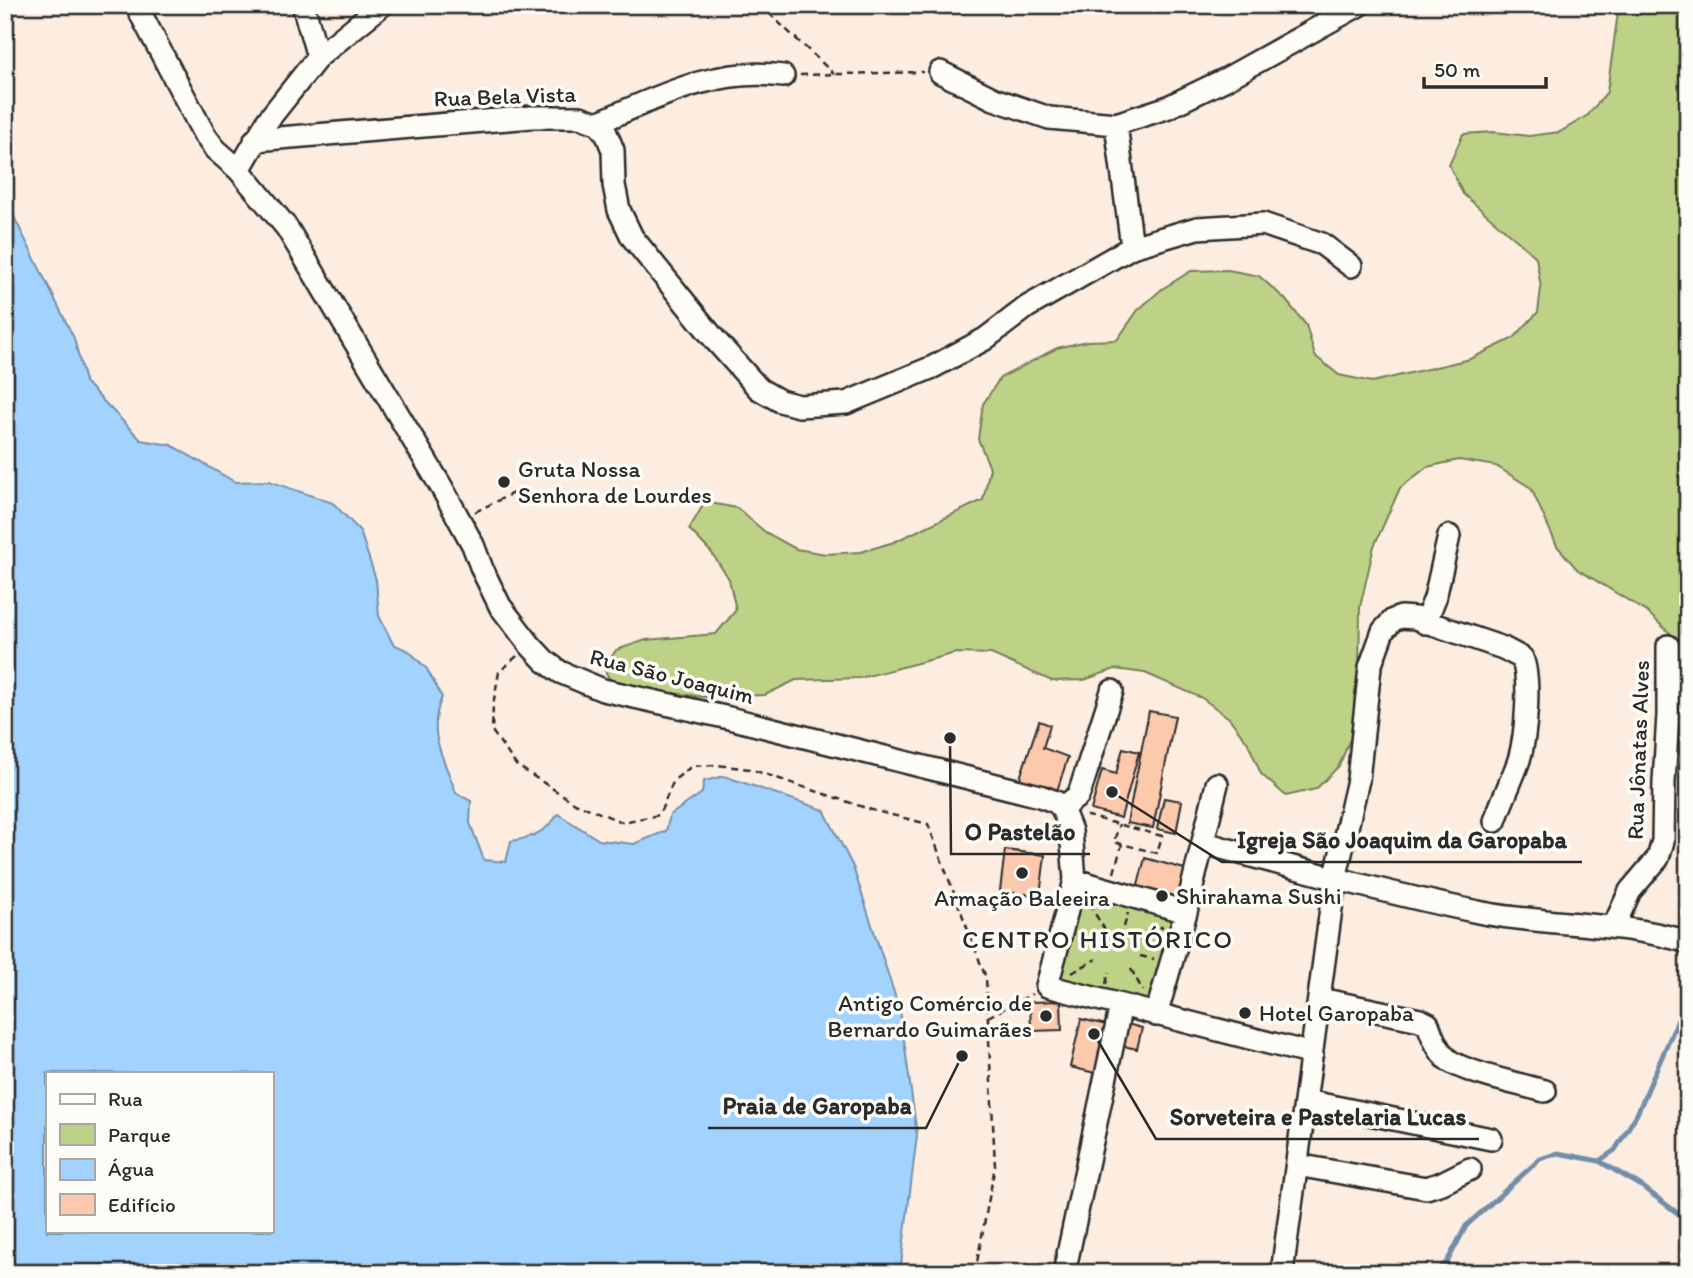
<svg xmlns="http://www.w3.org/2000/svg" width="1693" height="1278" font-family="Itim,sans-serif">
<rect width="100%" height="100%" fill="#fdede1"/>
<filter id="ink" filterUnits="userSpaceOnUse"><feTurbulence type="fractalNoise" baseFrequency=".0143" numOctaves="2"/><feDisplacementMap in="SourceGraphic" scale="14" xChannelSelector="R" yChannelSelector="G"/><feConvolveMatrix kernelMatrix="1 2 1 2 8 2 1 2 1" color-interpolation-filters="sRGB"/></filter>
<g filter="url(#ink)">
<!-- green -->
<path fill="#bed287" stroke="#747e59" stroke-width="2" d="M1619,5H1688V692L1684,668L1673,636L1647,612L1577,569L1557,546L1531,488L1496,466L1459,460L1427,467L1400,488L1374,546L1360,607L1359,673L1351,737L1339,766L1316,789L1286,796L1261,774L1248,743L1229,718L1202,698L1145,673L1115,669L1084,680L1052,681L991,654L956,653L860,678L796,680L765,695L703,697L641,689L610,680L604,669L616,650L646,640L716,634L736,610L729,579L711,552L689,529L705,502L737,508L765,532L796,549L826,554L861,552L894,542L983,500L990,468L978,439L983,404L1000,378L1057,348L1087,341L1117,340L1138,310L1162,289L1191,271L1228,270L1259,276L1285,299L1306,325L1315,356L1339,375L1372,382L1470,359L1514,338L1538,312L1541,288L1536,257L1463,194L1449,165L1463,134L1494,132L1529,136L1560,132L1588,115L1607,92Z
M1082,891L1176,918L1151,1009L1059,982Z"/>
<!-- water -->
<path fill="#a2d2fe" stroke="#728faa" stroke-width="2" fill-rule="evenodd" d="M5,185L15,219L74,338L85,382L141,440L171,445L235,482L269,481L333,503L360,531L376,580L379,616L393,644L409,651L427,669L442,697C426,734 444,758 456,793L471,801L470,823L484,860L506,862L511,841C532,838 546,832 558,814L599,840L634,844L666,831L670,815L702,793L704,781L724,776L824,810L853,867L900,1011L917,1135L900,1273H5ZM47,1073H271V1231H47Z"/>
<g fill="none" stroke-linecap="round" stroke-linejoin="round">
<!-- stream -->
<path stroke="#728faa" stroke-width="5" d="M1599,1161L1615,1150L1637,1114L1688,997
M1435,1273L1447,1262L1466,1226L1540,1159L1558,1153L1599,1161L1640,1185L1688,1221"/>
</g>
<!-- building -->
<path fill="#fcc9ad" stroke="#2b2b2b" stroke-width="2" d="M1149,711L1175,716L1153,828L1127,823Z
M1039,721L1050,725L1043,748L1068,757L1056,794L1019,781Z
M1123,748L1139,752L1121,818L1091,810L1102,770L1116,774Z
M1164,798L1182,801L1176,833L1157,829Z
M1005,850L1045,855L1040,896L1000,891Z
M1145,858L1188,870L1179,905L1136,893Z
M1061,1001L1062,1030L1031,1031L1030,1002Z
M1081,1019L1107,1025L1095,1073L1070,1067Z
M1123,1023L1142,1028L1137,1049L1118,1045Z"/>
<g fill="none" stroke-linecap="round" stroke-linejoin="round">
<defs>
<path id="minor" d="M136,5L204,134L215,149L239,170L287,228L442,488L473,545L482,569L500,606L530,645L545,661L560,672L603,690L729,718L1040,796L1056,802L1062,808L1071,831L1075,880L1047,986L1312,1054
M303,5L318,57
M940,72L994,99L1049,118L1116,124L1166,108L1226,79L1359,5
M597,123C656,98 717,66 783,76
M1116,124L1132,247
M255,140L532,117H580L597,123L606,133L613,150L614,185L619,210L632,237L716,341L759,389L780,401L799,406L846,403L933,367L985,339L1027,307L1132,247L1197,228L1263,224L1322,244L1351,266
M239,170L268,120L318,57L382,5
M1425,623L1435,598L1449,536
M1062,808L1078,796L1081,788L1112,691
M1204,843C1296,868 1389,894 1483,913C1551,926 1620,921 1688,942
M1075,880L1186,912
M1614,926L1630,891L1658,858L1663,841L1664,782L1668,715V646
M1320,999L1420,1020L1428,1024C1432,1036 1437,1049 1446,1058C1460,1072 1523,1085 1545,1091
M1156,1015L1186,912L1217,784
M1306,1101L1491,1139
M1297,1165L1426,1188L1442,1183L1470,1169
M1064,1273L1121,1005
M1282,1273L1335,879L1358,780L1370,667L1383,631L1393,620L1401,617L1415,618L1503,648L1522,658C1531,679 1526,737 1519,760C1512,780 1502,800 1495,821"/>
</defs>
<!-- minor casing -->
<use href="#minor" stroke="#2b2b2b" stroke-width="26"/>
<!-- path -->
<path stroke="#2b2b2b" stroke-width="2.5" stroke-dasharray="7 5" stroke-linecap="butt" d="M760,5L834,74
M800,75L923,72
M475,512L523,488
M517,656L499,672L493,705L492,731L516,765L575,803L622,822L659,815L674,780L692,766L717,765L750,769L872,810L928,824L986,978L995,1166L975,1273
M1086,816H1088L1162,836L1157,853L1114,842L1119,824
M1114,873L1122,844
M1089,904L1105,930
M1124,927L1128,913
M1078,938L1095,943
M1139,940L1163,926
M1140,956L1154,959
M1131,969L1143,991
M1072,973L1096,959
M1106,984L1109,972
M988,1017L1032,994"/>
<!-- minor -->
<use href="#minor" stroke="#fdfcf7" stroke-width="21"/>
</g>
</g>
<!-- markers -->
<g fill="#2b2b2b" stroke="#fdfcf7" stroke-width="2.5">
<circle cx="504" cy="482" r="7"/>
<circle cx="1022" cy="873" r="7"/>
<circle cx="1162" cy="896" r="7"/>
<circle cx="1245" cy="1013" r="7"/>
<circle cx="1046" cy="1016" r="7"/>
</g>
<g text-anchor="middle" stroke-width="7" stroke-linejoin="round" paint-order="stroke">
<!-- street labels -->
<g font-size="23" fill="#2b2b2b" stroke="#fdfcf7">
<text transform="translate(505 96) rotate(-2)" y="8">Rua Bela Vista</text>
<text transform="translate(672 676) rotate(14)" y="8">Rua São Joaquim</text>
<text transform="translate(1638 750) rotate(-88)" y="8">Rua Jônatas Alves</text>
</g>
<!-- poi labels -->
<g font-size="23" fill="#2b2b2b" stroke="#fdfcf7" text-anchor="start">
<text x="518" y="477">Gruta Nossa<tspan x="518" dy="26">Senhora de Lourdes</tspan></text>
<text x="1176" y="904">Shirahama Sushi</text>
<text x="1022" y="906" text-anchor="middle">Armação Baleeira</text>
<text x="1032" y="1011" text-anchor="end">Antigo Comércio de<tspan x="1032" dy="26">Bernardo Guimarães</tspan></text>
<text x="1259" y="1021">Hotel Garopaba</text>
</g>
<!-- quarter labels -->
<g font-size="26" letter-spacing="2" fill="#2b2b2b" stroke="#fdfcf7">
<text x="1098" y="948">CENTRO HISTÓRICO</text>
</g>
</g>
<!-- callouts -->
<path fill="none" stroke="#2b2b2b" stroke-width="2.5" d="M950 738L951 854H1090M1112 792L1222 862H1582M962 1056L926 1128H708M1094 1034L1156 1139H1479"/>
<g fill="#2b2b2b" stroke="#fdfcf7" stroke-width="2.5">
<circle cx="950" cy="738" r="7"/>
<circle cx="1112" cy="792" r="7"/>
<circle cx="962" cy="1056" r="7"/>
<circle cx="1094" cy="1034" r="7"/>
</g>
<g font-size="24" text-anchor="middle" font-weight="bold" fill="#2b2b2b" stroke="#fdfcf7" stroke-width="7" stroke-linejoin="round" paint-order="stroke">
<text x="1020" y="840">O Pastelão</text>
<text x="1402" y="848">Igreja São Joaquim da Garopaba</text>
<text x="817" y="1114">Praia de Garopaba</text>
<text x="1318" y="1125">Sorveteira e Pastelaria Lucas</text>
</g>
<!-- margin -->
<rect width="1693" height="1278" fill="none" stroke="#fdfcf7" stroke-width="28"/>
<rect x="14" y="14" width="1665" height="1250" fill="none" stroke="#2b2b2b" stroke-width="2.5" filter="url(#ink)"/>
<!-- legend -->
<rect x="46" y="1072" width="228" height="161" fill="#fdfcf7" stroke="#a9a8a5" stroke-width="2"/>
<rect x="60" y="1094" width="35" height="10" fill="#fdfcf7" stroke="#a9a8a5" stroke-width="2"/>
<text x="108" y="1106" font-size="21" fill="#2b2b2b">Rua</text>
<rect x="60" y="1124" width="35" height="21" fill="#bed287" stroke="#a9a8a5" stroke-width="2"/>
<text x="108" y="1142" font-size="21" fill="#2b2b2b">Parque</text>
<rect x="60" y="1159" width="35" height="21" fill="#a2d2fe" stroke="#a9a8a5" stroke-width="2"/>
<text x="108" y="1176" font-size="21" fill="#2b2b2b">Água</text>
<rect x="60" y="1194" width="35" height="21" fill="#fcc9ad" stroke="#a9a8a5" stroke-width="2"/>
<text x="108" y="1212" font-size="21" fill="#2b2b2b">Edifício</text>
<!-- scale -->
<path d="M1424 77v10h122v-10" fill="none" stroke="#2b2b2b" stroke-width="3.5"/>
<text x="1434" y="77" font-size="21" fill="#2b2b2b" stroke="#fdfcf7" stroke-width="5" paint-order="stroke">50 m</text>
</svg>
